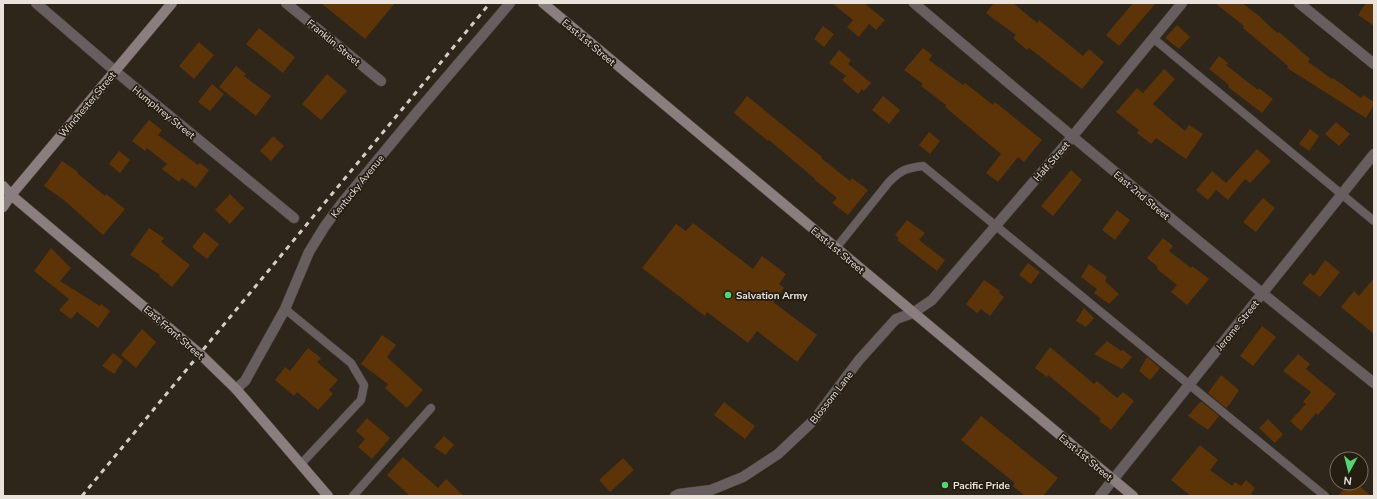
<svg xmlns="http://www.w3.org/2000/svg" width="1377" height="499" font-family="'Nunito Sans',sans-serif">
<rect width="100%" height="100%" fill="#2e261b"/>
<!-- building -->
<path fill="#5c3407" d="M321,3H395L365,39Z
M832,3H864L885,20L876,30L869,24L859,37L847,27L853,20Z
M994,3H1013L1037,23L1039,20L1083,56L1089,49L1104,62L1082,89L1029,48L1027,50L1013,38L1016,35L986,13Z
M1133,3H1156L1119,46L1106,35Z
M1215,3H1242L1258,15L1277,33L1279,32L1310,59L1308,62L1332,79L1333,78L1361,98L1363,95L1374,102V105L1366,118L1287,68L1288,66L1243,28L1244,26Z
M1366,3H1374V26L1358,15Z
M1177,25L1190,37L1179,49L1165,38Z
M823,26L834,34L824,47L814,39Z
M259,28L295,57L283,73L246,44Z
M199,42L214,55L194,79L179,66Z
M923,48L932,55L929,60L963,85L965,83L993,105L995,102L1042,140L1024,162L1018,157L998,182L986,173L1001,154L945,107L946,105L921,86L923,84L904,70Z
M839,50L851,60L848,64L871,83L864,91L862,89L858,94L842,80L846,76L829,63Z
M1219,56L1228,63L1226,65L1258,90L1259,88L1273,99L1262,113L1228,87L1229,85L1209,69Z
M236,66L246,74L244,76L271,96L256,116L219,87Z
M1164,69L1175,79L1153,104L1185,131L1189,125L1203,134L1186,159L1156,138L1151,144L1137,133L1139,130L1116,112L1137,88L1143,93Z
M327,74L347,91L321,120L302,104Z
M212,84L224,94L210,111L198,102Z
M747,96L822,157L821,158L850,181L852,178L868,190L848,215L832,203L837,198L815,180V179L769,140L768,141L734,113Z
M883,96L900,110L889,124L872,110Z
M149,120L162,130L158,135L198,165L200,163L209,170L196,188L182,178L179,182L162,169L167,164L147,148L145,151L132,141Z
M1336,122L1350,134L1339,146L1325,134Z
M1310,129L1319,136L1309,151L1299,144Z
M929,132L940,141L930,154L919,145Z
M273,136L284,146L271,161L260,151Z
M1257,149L1271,161L1250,183L1245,179L1228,200L1216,190L1208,200L1196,190L1212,171L1226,183Z
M119,151L130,160L120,173L109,164Z
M62,161L78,172L77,173L105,196L106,194L125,209L103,235L65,201L44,186Z
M1071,170L1082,180L1053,216L1041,206Z
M230,194L244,208L230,224L215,210Z
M1263,198L1275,208L1256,232L1243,222Z
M1117,210L1130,220L1115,240L1102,230Z
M907,220L925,233L919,240L945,260L937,271L897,240L899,238L895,235Z
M693,223L753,269L762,256L786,274L779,284L784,288L773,302L817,335L797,362L757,331L748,343L707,312L705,316L642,268L676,224L686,231Z
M149,228L164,238L161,242L190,265L172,287L159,276L160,275L130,255Z
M204,232L219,244L207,259L192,247Z
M1163,238L1173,246L1169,251L1191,268L1192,266L1209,279L1187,305L1171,292L1177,285L1157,269L1158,267L1147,258Z
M51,248L71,268L60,281L100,306L101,304L110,311L98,328L77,312L71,319L59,310L69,299L34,271Z
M1325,260L1340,272L1320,297L1302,283L1310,273L1314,276Z
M1028,263L1040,272L1031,284L1019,275Z
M1089,264L1107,277L1105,281L1119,294L1109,304L1094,293L1097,289L1081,277Z
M1374,278V334L1341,307L1354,291L1359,296Z
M984,280L1000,291L999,293L1004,297L990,316L981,309L977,313L966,304Z
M1084,308L1094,318L1086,327L1076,321Z
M1262,326L1276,337L1253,366L1240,356Z
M142,329L156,342L136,368L121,355Z
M382,335L396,345L387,357L423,390L407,408L385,388L388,384L361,364Z
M1107,341L1121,351L1123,350L1132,357L1122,369L1094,354Z
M1050,347L1094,384L1097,381L1117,398L1123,392L1134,401L1111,430L1099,421L1101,419L1048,375L1047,377L1035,368Z
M308,348L321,358L317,362L338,380L329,390L333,394L318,410L297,392L294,396L275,380L285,367L290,371Z
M113,353L123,361L114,374L102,366Z
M1298,354L1310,364L1306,369L1336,394L1318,415L1316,413L1301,431L1290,421L1306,404L1303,402L1311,392L1283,371Z
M1147,357L1160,368L1150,380L1139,371Z
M1221,375L1239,390L1230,404L1226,408L1208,393Z
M724,402L755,426L745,439L714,415Z
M1200,402H1202L1219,416L1208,430L1188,416Z
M981,416L1058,478L1043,496H1025L1013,486L1015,483L961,440Z
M367,418L390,438L372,459L358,447L365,439L356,431Z
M1268,419L1283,434L1275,443L1259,428Z
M444,436L454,445L445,455L434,447Z
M1200,445L1218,460L1210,470L1232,486L1235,482L1241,486L1246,480L1255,488L1251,494L1254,496H1191L1171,480Z
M403,457L438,488L446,479L464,496H410L387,475Z
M623,458L634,470L610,492L599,480Z
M1349,483H1356L1371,496H1338Z"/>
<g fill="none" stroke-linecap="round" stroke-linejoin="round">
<defs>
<path id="lane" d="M1154,39L1374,221
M836,248L889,182C901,170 906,168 923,166L1325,496
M285,309L351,363L364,385L361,400L301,464
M353,496L431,408"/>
<path id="street" d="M36,3L115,71L294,218
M286,3L381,81
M914,3C1066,132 1218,259 1374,383
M1299,3L1374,64
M236,389L245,381L285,309L309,252L325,226L342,203L418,111L510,3
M675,496L679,494L711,490L743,477L778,454L814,420L859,360L896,319L913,313L932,300L1072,137L1182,3
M1100,496L1374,154"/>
<path id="secondary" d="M543,3L1133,496
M3,186L11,195L200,354L236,389L328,496
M3,207L11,195L172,3"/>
</defs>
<!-- lane casing -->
<use href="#lane" stroke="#4c443a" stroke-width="9"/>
<!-- street casing -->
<use href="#street" stroke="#4c443a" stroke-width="11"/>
<!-- secondary casing -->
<use href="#secondary" stroke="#4c443a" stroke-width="11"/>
<!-- lane -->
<use href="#lane" stroke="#675f5f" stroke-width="8"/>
<!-- street -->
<use href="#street" stroke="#675f5f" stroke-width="10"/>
<!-- secondary -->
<use href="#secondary" stroke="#8b7e7e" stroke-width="10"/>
<!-- rail -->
<path stroke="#d5cec7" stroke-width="3" stroke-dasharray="5 5" stroke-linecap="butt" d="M82,496L490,3"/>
</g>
<!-- markers -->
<g fill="#53d672" stroke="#241d12" stroke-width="1.5">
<circle cx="728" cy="295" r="4"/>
<circle cx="945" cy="485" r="4"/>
</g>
<g text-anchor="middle" stroke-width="3.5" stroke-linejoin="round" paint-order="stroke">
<!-- street labels -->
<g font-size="10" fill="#e9e3dc" stroke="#241d12">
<text transform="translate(334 42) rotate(40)" y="4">Franklin Street</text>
<text transform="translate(589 42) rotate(40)" y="4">East 1st Street</text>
<text transform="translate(87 104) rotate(-50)" y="4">Winchester Street</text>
<text transform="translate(164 112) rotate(39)" y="4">Humphrey Street</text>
<text transform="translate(1051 161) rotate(-49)" y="4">Half Street</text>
<text transform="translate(357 186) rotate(-51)" y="4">Kentucky Avenue</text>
<text transform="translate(1142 195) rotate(40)" y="4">East 2nd Street</text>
<text transform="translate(838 250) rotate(40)" y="4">East 1st Street</text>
<text transform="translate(1237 325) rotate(-51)" y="4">Jerome Street</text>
<text transform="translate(174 332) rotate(41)" y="4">East Front Street</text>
<text transform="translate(831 397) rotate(-52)" y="4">Blossom Lane</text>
<text transform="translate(1086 457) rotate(40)" y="4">East 1st Street</text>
</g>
<!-- poi labels -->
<g font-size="10" font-weight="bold" fill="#e9e3dc" stroke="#241d12" text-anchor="start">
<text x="736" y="299">Salvation Army</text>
<text x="953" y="489">Pacific Pride</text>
</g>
</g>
<!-- border -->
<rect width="1377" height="499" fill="none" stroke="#e9e3dc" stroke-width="8"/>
<!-- north arrow -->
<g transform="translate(1349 471) rotate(187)"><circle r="19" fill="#241d12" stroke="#736c63"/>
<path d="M0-3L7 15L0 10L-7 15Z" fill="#53d672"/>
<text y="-6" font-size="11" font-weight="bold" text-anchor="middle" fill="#e9e3dc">N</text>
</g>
</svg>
